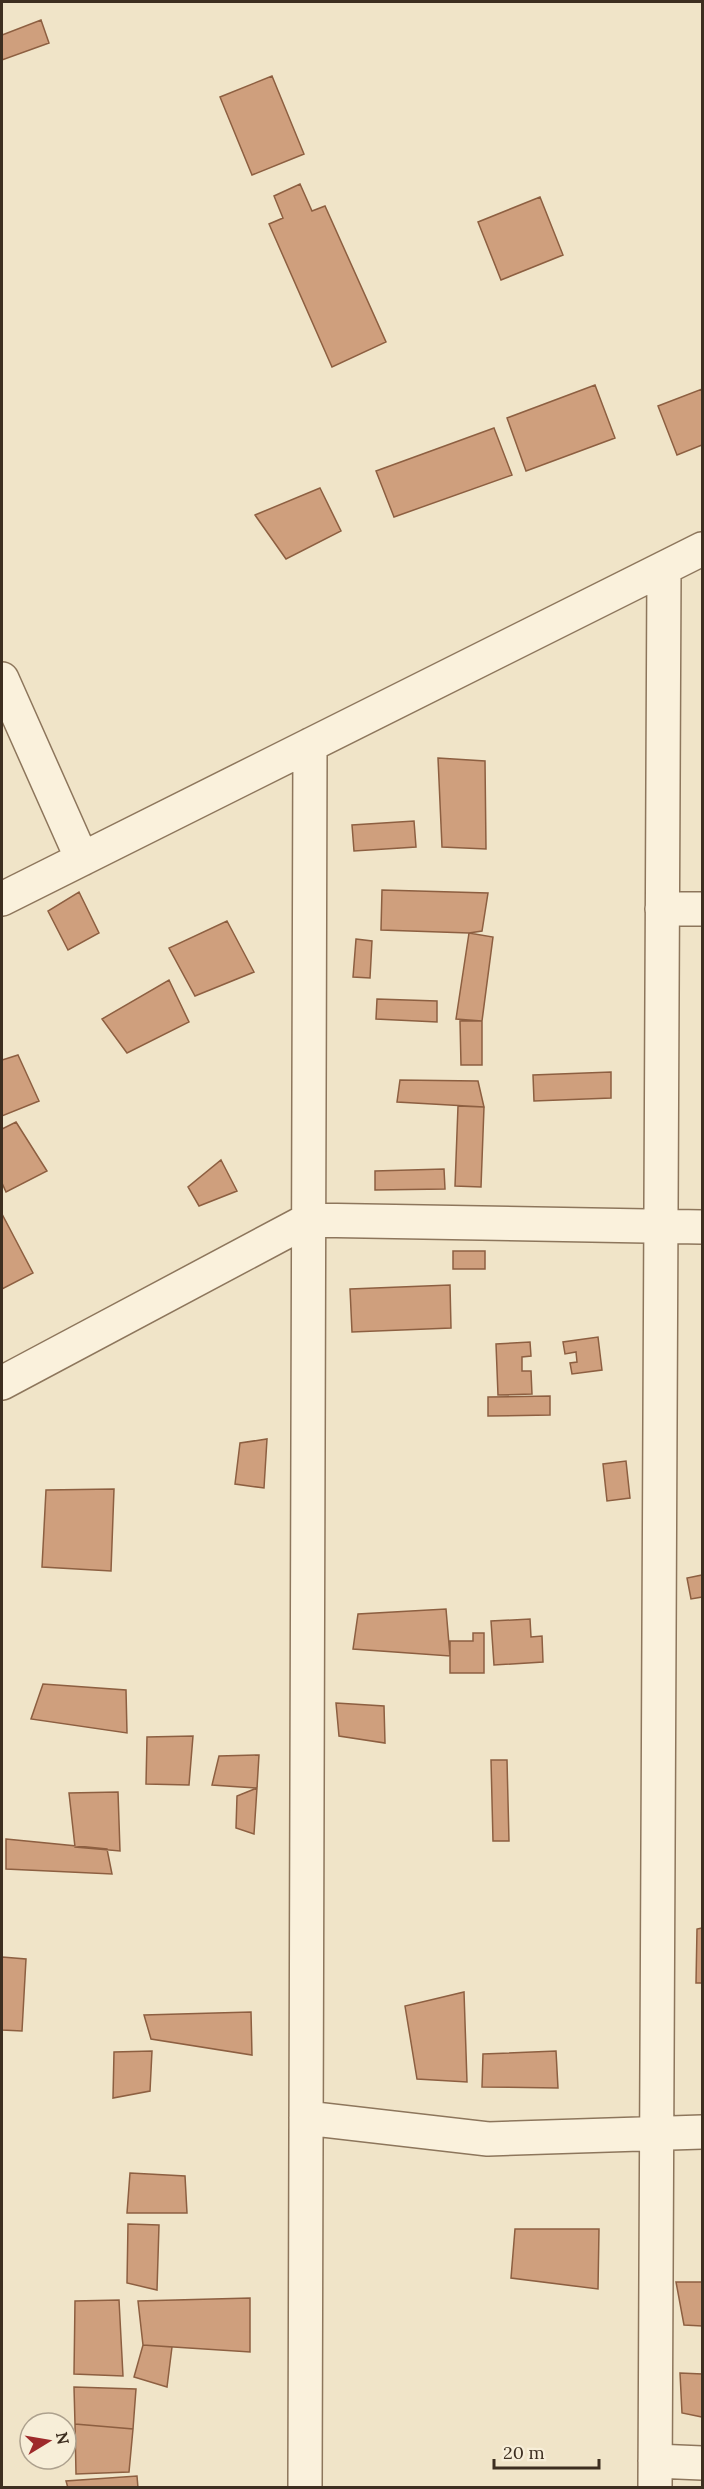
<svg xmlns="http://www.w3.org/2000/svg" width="704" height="2489" font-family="Lora,serif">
<rect width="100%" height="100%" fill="#f0e4c8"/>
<!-- building -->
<path fill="#cf9f7d" stroke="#8d5f41" stroke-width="1.5" d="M41,20L49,43L2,60V35Z
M272,76L304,154L252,175L220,97Z
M300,184L312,211L325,206L386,342L332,367L269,224L283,218L274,196Z
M540,197L563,255L501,280L478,222Z
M595,385L615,438L526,471L507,418Z
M702,389V445L677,455L658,406Z
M494,428L512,475L394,517L376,471Z
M320,488L341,531L286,559L255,515Z
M438,758L485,761L486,849L442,847Z
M414,821L416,847L354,851L352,825Z
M382,890L488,893L482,931L469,933L381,930Z
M79,892L99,933L68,950L48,911Z
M227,921L254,972L195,996L169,948Z
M469,933L493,937L482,1021L456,1019Z
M356,939L372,941L370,978L353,977Z
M169,980L189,1022L127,1053L102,1019Z
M377,999L437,1001V1022L376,1019Z
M460,1021H482V1065H461Z
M18,1055L39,1101L2,1116V1060Z
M611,1072V1098L534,1101L533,1075Z
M400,1080L478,1081L484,1107L397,1102Z
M458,1106L484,1107L481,1187L455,1186Z
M16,1122L47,1171L6,1192L2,1183V1129Z
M221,1160L237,1191L199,1206L188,1187Z
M444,1169L445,1189L375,1190V1171Z
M2,1214L33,1273L2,1289Z
M453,1251H485V1269H453Z
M450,1285L451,1328L352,1332L350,1289Z
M598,1337L602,1370L572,1374L570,1363L577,1362L576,1352L565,1354L563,1342Z
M530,1342L531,1356L522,1357V1371H531L532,1394L498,1395L496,1344Z
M550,1396V1415L488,1416V1397Z
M267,1439L264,1488L235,1484L240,1443Z
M626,1461L630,1498L607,1501L603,1464Z
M114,1489L111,1571L42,1567L46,1490Z
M702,1575V1597L691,1599L687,1578Z
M446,1609L450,1656L353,1649L358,1614Z
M530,1619L531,1637L542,1636L543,1662L494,1665L491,1621Z
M473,1633H484V1673H450V1641H473Z
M43,1684L126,1690L127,1733L31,1719Z
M336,1703L384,1706L385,1743L339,1736Z
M193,1736L189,1785L146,1784L147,1737Z
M259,1755L257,1788L212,1785L219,1756Z
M491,1760H507L509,1841H493Z
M257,1788L254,1834L236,1828L237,1796Z
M118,1792L120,1851L75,1847L69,1793Z
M6,1839L107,1849L112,1874L6,1869Z
M702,1928V1983H696L697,1929Z
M2,1957L26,1959L22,2031L2,2030Z
M464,1992L467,2082L417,2079L405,2006Z
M251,2012L252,2055L151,2039L144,2015Z
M152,2051L150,2091L113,2098L114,2052Z
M556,2051L558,2088L482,2087L483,2054Z
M130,2173L185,2176L187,2213H127Z
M128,2224L159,2225L157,2290L127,2283Z
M515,2229H599L598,2289L511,2278Z
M676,2282H702V2326L684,2325Z
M250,2298V2352L143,2345L138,2301Z
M119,2300L123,2376L74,2374L75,2301Z
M143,2345L172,2347L167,2387L134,2377Z
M680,2373L702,2374V2417L682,2413Z
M74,2387L136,2389L133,2429L75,2424Z
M75,2424L133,2429L129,2472L76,2474Z
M137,2476L138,2488H68L66,2481Z"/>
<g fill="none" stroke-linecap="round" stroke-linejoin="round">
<defs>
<path id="minor" d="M2,679L82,859
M2,899L702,549
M662,909H702
M2,1383L308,1220L702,1227
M306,2118L488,2139L702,2132
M655,2461L702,2463
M305,2488L310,745
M655,2488L664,569"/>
</defs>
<!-- minor casing -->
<use href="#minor" stroke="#8d765c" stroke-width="36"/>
<!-- minor -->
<use href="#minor" stroke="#faf1dc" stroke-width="33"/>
</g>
<!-- border -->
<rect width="704" height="2489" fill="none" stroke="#3d2e20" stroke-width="6"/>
<!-- north arrow -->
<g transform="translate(48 2441) rotate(79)"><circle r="28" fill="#f7eed8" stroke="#ada18e" stroke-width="1.5"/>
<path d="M0-4.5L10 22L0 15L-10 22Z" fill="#9e2a2b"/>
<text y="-9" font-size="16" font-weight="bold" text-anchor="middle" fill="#3d2e20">N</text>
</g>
<!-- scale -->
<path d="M494 2459v9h105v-9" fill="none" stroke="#3d2e20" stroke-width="3"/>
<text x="503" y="2459" font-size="18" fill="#3d2e20" stroke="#f7eed8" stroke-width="4.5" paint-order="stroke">20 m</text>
</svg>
